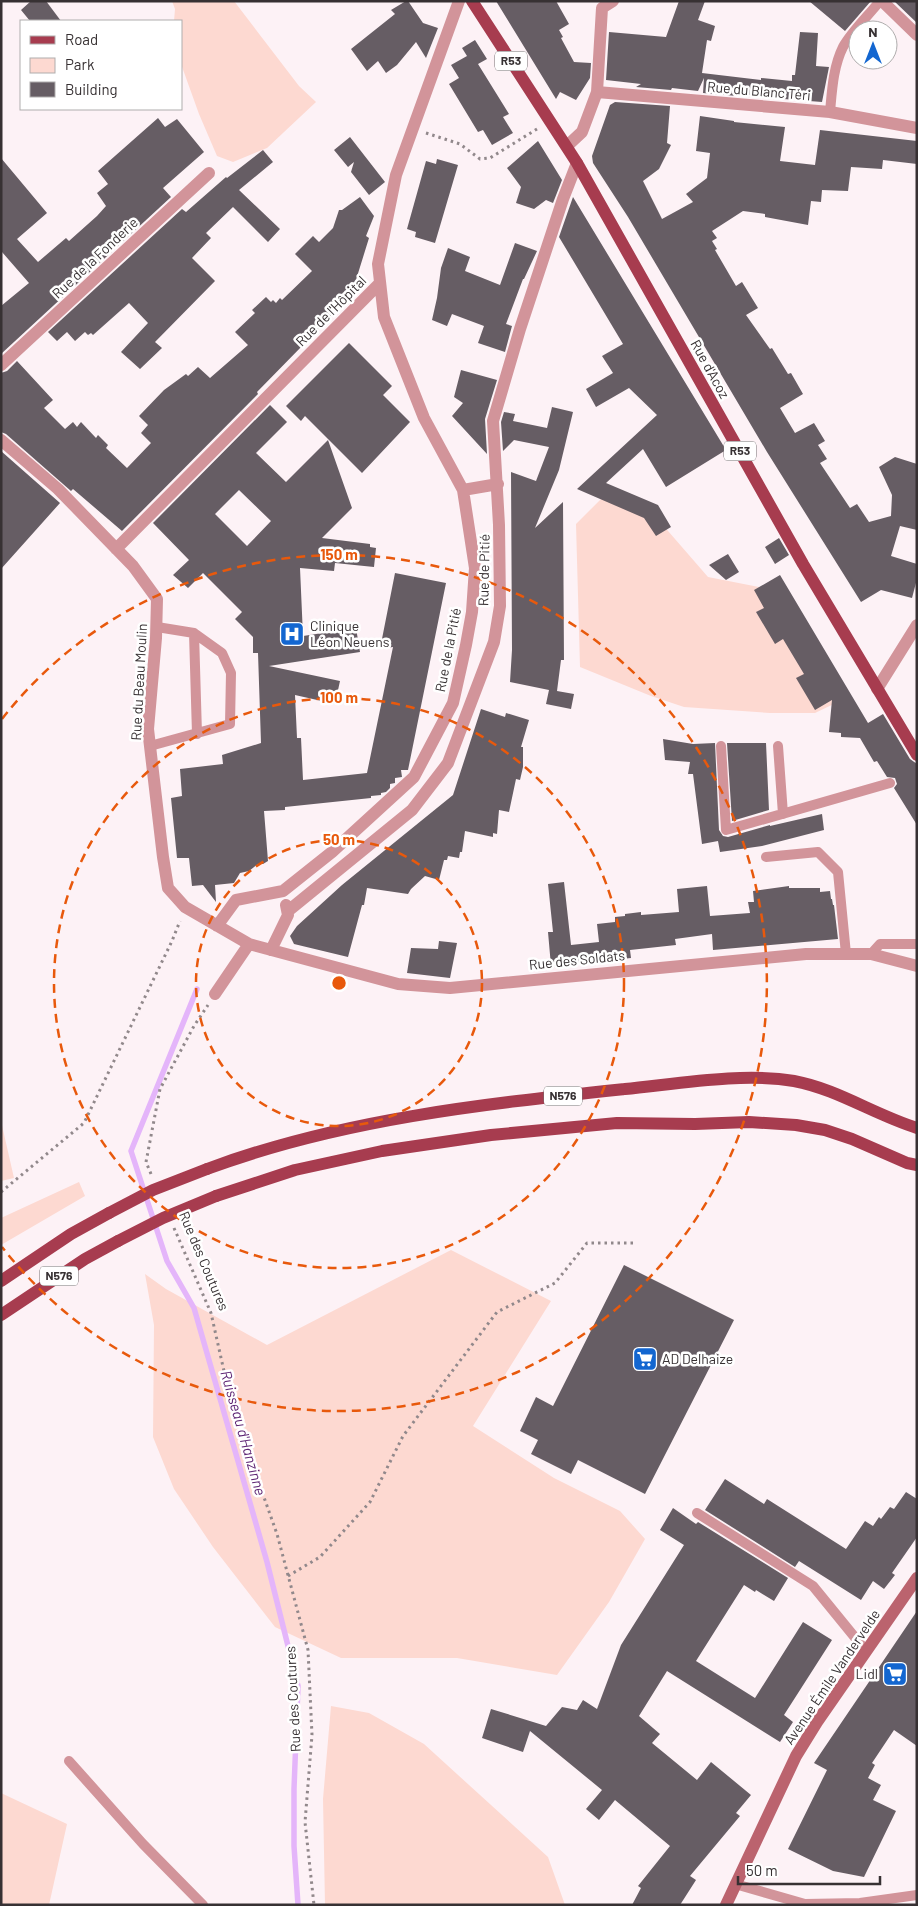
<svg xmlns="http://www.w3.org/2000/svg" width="918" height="1906" font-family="Barlow,sans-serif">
<rect width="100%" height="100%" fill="#fdf2f6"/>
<!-- green -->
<path fill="#fdd9d1" d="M172,1H234L299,86L316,102L267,148L233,162L217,156L199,114L181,64V21H174L175,9Z
M601,499L642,501L708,577L790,593L838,702L815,713H770L684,707L651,696L580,667L576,524Z
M1,1121L14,1178L1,1181Z
M79,1182L85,1196L1,1245V1218Z
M451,1250L551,1301L473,1426L554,1478L620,1511L645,1539L609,1602L557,1675L457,1658H341L275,1627L213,1547L174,1489L153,1437L154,1325L145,1274L166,1289L267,1345Z
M331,1706L369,1713L424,1744L548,1857L565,1905H325L323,1799Z
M1,1793L67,1824L49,1905H1Z"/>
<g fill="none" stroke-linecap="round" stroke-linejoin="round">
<!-- stream -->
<path stroke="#e4b5fa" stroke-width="5.5" d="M197,989L131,1151L167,1261L194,1308L267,1562L298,1686L294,1789V1846L298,1905"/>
</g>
<!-- building -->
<path fill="#665d64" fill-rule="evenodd" d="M31,1H46L61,21H30L21,10Z
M406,1H408L423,23L438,28L426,58L416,42L397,65L386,73L378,61L367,71L351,49L395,14L391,10Z
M496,1H556L569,24L559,30L563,37L561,38L574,62L591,63L590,78L576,100L560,92L556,99Z
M679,1H705L698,20L715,26L711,41L707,40L702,73L761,80V78L792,81V75H795L800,32L818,33L816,66L829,67L822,102L771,98L737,93V96L703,93L704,78L698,91L672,88L671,90L636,87L641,84L606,80L609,32L666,37Z
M809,1H871L845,31Z
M894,1H917V23Z
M475,40L487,59L478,64L509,114L503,117L513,133L492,145L483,130L478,132L449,84L459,78L451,65L467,56L462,48Z
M615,102L670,106L667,143L671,145L659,169L643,181L662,219L693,202L686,194L707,178L710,153L696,151L700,116L734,121V122L785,127L780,161L815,165L820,130L917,141V164L883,160L882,169L851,167L848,191L822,190L821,202L811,201L808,225L765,217V214L743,211L712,231L717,238L712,241L717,249L715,250L736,286L742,282L758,308L746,315L770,349L772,348L788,374L791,373L803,394L780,408L795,433L814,423L825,441L818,445L827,459L820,463L850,508L857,504L869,522L891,516L892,495L879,467L895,457L917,464V530L900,526L891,556L917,564V579L912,598L881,590L861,602L767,452L628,217L593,163L592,156L610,105Z
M158,118L165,127L177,119L204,152L163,188L171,197L1,354V306L29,283L2,252L1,253V158L47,213L17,239L38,262L66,238L69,241L97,216L106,206L97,193L108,184L98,171Z
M350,137L385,182L369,195L351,172L354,162L348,167L334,150Z
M538,141L562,180L553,203L546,200L534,209L516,203L521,187L507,168Z
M263,150L273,162L239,190L280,229L268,242L233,207L206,233L211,238L192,258L215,281L155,342L162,348L140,369L121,352L148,323L129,303L93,335L91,333L88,335L85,332L75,341L67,332L57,341L48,332L182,209L186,212L226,177L227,178Z
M437,159L458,165L435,243L415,237L416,232L407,229L426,161L436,164Z
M360,197L374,216L366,236L369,238L351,296L257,392L258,394L122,531L73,489L71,491L6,434L1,432V373L7,371L17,361L53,400L44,408L65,429L73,422L77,427L81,422L96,438L98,435L108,445L106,448L127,468L151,443L141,433L148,425L139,416L164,390L186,374L188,376L198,367L210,378L248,345L235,332L255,313L252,310L266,297L271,302L273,300L276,303L280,298L282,300L312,271L295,254L313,236L319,242L333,228L339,210H342Z
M573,197L726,450L666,487L643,449L606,483L658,505L671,527L656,536L644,518L577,489L657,415L629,388L596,407L586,389L613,373L602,356L623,344L559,237Z
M515,243L537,251L524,279H523L506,324L512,326L505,352L478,343L484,326L452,314L447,326L432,320L437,298L441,268L448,248L470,257L465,271L500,285Z
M349,343L392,386L383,395L410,422L362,473L305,416L301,421L286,406Z
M461,370L497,380L485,419L487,454L452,416L463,403L454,397Z
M270,405L287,422L256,453L286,482L328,440L352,508L322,538L370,544V547L376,548L374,567L335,563L334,571L300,568L303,636L356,628L360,652L269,666L340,681L335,704L295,695L297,738H301L303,780L367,773L393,647L380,649L395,573L446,583L408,770H401L402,777L395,778V783L390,784V788L386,792L381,793V795L371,796V798L285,807V810L264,811L268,861L263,864H258L249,871L240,873L234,883L215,885L216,902L203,885L192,886L189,858H177L171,798L182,796L180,769L223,764L222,755L261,743L258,653H253V637L235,619L242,612L203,573L188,588L173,575L189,560L153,523ZM239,490L271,521L247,546L215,514Z
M552,407L573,412L559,470L535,528L563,502L564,660H561L557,691L574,694L571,709L546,704L549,690L510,682L512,650L511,472L536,481L549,447L514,440L503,451L501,422L504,412L515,414L513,421L547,428Z
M1,451L60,503L1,569Z
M779,538L789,555L775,564L765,547Z
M728,554L739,572L726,580L709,565Z
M780,575L868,723L883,714L910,759L917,764V825L894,788L897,784L895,778L887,777L877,761L874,762L860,738L841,737V733L829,732L832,700L815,710L796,678L804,674L783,639L775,644L756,612L764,608L754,590Z
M481,709L505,717L506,713L529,720L521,747H523V767L520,780L516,779L509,812L499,810L497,834L493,833V837L465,831L462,852H460L459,858L448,856L447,860H444L439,880L425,876L411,889L408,894L367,888L364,905H362L348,957L294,944L290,936L297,926L342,885L453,795Z
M663,739L693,744L715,743L719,830L723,836L728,837L770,825V826L822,814L824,830L762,846L720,852L718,841L702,844L693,774H688L690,762L665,760Z
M727,743H766L769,810L732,821Z
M564,882L571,945L599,942L597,924L615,922V917L625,916V914L641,912V915L679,912L677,889L707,886L710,916L750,913L748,902H754L753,891L789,886V888H820V892L830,891L831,899H832L833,905H834L838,939L713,950L712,934L675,939L676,945L630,950L631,958L551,966L548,932H553L548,884Z
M439,941L457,943L450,978L407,973L411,948L438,949Z
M624,1265L734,1320L645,1494L578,1460L571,1474L531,1454L538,1440L520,1431L536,1397L553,1406Z
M725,1479L764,1504L767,1499L846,1549L865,1521L873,1526L879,1517L881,1519L890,1507L894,1509L906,1492L917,1499V1537L892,1573L895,1575L884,1589L873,1581L861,1600L799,1561L795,1567L705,1510Z
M673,1508L696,1524L698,1522L788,1578L774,1601L756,1590L755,1592L744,1585L696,1661L755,1698L803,1622L832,1640L784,1715L793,1722L780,1742L667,1671L639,1716L660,1734L652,1743L697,1780L711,1762L751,1795L736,1813L740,1816L690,1876L696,1880L680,1905H632L641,1888L638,1886L670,1846L615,1800L599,1820L586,1809L602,1790L530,1731L523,1752L482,1738L491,1709L546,1726L562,1707L577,1710L583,1700L597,1709L621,1645L684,1545L660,1530Z
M917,1611V1746L894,1730L872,1763L875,1765L868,1778L881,1785L873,1800L896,1811L864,1877L833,1871L788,1849L827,1770L814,1763Z"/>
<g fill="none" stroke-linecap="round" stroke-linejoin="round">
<!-- path -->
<path stroke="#91888b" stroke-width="3" stroke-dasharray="2.5 4" stroke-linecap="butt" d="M426,133L460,144L480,159L490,158L537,129
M151,1174L146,1162L160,1089L194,1026L208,1005
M1,1192L84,1123L172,941L180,921
M174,1228L211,1313L232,1407L277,1534L308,1650L312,1735L305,1822L314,1905
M288,1576L320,1557L370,1502L403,1436L497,1312L555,1283L587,1243H634"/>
<!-- lane -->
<path stroke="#d2949a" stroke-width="10" d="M830,112C832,91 833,67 843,47C852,31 868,16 880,1
M194,633L197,734
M150,746L230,724L231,673L222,653L194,633L157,627
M721,746L726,830L890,783
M778,746L783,814
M766,857L818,852L838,872L846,954
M871,954L880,944H917
M697,1513L813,1586L866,1651
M69,1761L143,1844L203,1905
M735,1884L805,1904L860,1903L917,1895"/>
<!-- street -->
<path stroke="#d2949a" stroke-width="12" d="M882,1L917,35
M597,92L830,112L917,128
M567,146L582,132L597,92L602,8L613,1
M1,365L209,173
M1,440L58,489L133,566L157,599L156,638L148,729L163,857L168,888L185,907L249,944L398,984L450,988L806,954H871L917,966
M463,490L498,484
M116,549L380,283
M877,689L917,625
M288,911L412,810L448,763L494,642L500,606L499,525L493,421L520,329L563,199L577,163
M217,926L236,900L283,891L332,852L414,777L453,703L466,645L472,612L475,568L463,490L424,418L384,317L378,264L396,175L459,1
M271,950L288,915L286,905
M215,994L249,944"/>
<!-- secondary -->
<path stroke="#bb636e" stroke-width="12" d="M726,1905L796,1756L817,1722L917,1578"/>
<!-- primary -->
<path stroke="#a73c4f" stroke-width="12" d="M472,1L577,163L803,564L917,755
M207,1169C341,1119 484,1104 625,1089C676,1084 743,1072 794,1081C837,1089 875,1115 917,1128
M216,1196L295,1170L382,1151L491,1135L617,1123L695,1124L749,1122L796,1125L825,1130L852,1139L907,1163L917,1165
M1,1281L71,1234L109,1213
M1,1315L85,1259L118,1241"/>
<!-- primary-bridge -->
<path stroke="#a73c4f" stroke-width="12" d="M109,1213L153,1190L207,1169
M118,1241L163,1218L216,1196"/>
</g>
<!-- distance rings -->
<g fill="none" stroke="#e8590c" stroke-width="2.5" stroke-dasharray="9 6">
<circle cx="339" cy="983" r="143"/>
<circle cx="339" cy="983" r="285"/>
<path d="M2 719A428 428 0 1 1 2 1247"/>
</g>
<!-- icons -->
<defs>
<symbol id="hospital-square" viewBox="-11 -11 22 22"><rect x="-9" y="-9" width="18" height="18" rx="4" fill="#1366d0" stroke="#fff"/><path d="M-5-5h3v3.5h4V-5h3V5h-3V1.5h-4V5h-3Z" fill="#fff"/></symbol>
<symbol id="supermarket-square" viewBox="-11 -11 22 22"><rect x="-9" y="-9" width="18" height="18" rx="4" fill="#1366d0" stroke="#fff"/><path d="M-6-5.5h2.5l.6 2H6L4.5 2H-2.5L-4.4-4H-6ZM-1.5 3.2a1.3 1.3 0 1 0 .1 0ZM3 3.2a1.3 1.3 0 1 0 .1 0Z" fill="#fff"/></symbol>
</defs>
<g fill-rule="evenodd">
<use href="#hospital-square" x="278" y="620" width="28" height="28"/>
<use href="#supermarket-square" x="631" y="1345" width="28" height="28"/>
<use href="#supermarket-square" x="881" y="1660" width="28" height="28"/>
</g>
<g text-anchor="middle" stroke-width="5" stroke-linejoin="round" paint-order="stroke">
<!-- shield labels -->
<g fill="#fff" stroke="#736f70" stroke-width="1">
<rect x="495" y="51.5" width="32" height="19" rx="4"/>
<rect x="724" y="441.5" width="32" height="19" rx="4"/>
<rect x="544" y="1086.5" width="38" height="19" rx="4"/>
<rect x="40" y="1266.5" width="38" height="19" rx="4"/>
</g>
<g font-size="12" font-weight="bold" fill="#373133">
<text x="511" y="65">R53</text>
<text x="740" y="455">R53</text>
<text x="563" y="1100">N576</text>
<text x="59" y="1280">N576</text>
</g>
<!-- street labels -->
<g font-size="14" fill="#373133" stroke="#fff">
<text transform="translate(759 91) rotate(5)" y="5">Rue du Blanc Tèri</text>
<text transform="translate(95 258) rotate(-43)" y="5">Rue de la Fonderie</text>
<text transform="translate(331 311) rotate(-45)" y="5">Rue de l'Hôpital</text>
<text transform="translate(710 369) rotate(61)" y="5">Rue d'Acoz</text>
<text transform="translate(484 570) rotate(-89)" y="5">Rue de Pitié</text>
<text transform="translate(448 650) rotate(-79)" y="5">Rue de la Pitié</text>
<text transform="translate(139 682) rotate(-87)" y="5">Rue du Beau Moulin</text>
<text transform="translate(577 960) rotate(-6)" y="5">Rue des Soldats</text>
<text transform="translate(204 1261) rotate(67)" y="5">Rue des Coutures</text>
<text transform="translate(832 1677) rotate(-56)" y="5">Avenue Émile Vandervelde</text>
<text transform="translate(293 1699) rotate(-93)" y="5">Rue des Coutures</text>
</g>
<!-- poi labels -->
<g font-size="14" fill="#373133" stroke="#fff" text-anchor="start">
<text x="310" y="631">Clinique<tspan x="310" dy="16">Léon Neuens</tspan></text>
<text x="662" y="1364">AD Delhaize</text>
<text x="878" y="1679" text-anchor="end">Lidl</text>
</g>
<!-- water labels -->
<g font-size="15" font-style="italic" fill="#5d2473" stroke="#fff">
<text transform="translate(243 1433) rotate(74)" y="5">Ruisseau d'Hanzinne</text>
</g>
</g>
<circle cx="339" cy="983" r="8" fill="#e8590c" stroke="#fff" stroke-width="2.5"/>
<g font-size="15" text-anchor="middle" font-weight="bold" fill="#e8590c" stroke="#fff" stroke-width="5" stroke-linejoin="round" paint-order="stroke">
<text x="339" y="560">150 m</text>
<text x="339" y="703">100 m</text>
<text x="339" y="845">50 m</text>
</g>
<!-- border -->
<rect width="918" height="1906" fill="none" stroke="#373133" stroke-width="5"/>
<!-- legend -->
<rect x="20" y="20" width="162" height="90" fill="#ffffff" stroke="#afadad"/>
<rect x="30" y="36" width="25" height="8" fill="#a73c4f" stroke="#afadad"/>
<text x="65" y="45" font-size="15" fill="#373133">Road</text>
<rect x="30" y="58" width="25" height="15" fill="#fdd9d1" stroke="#afadad"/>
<text x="65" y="70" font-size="15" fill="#373133">Park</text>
<rect x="30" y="82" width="25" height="15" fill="#665d64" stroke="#afadad"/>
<text x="65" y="95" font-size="15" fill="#373133">Building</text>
<!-- north arrow -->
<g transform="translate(873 45)"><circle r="24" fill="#ffffff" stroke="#afadad"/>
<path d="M0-4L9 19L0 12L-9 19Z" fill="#1366d0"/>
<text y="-8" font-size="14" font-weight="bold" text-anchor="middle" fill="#373133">N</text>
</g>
<!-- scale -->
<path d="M738 1876v8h142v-8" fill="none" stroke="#373133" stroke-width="2.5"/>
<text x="746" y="1876" font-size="15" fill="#373133" stroke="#ffffff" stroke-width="4" paint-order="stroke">50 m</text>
</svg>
